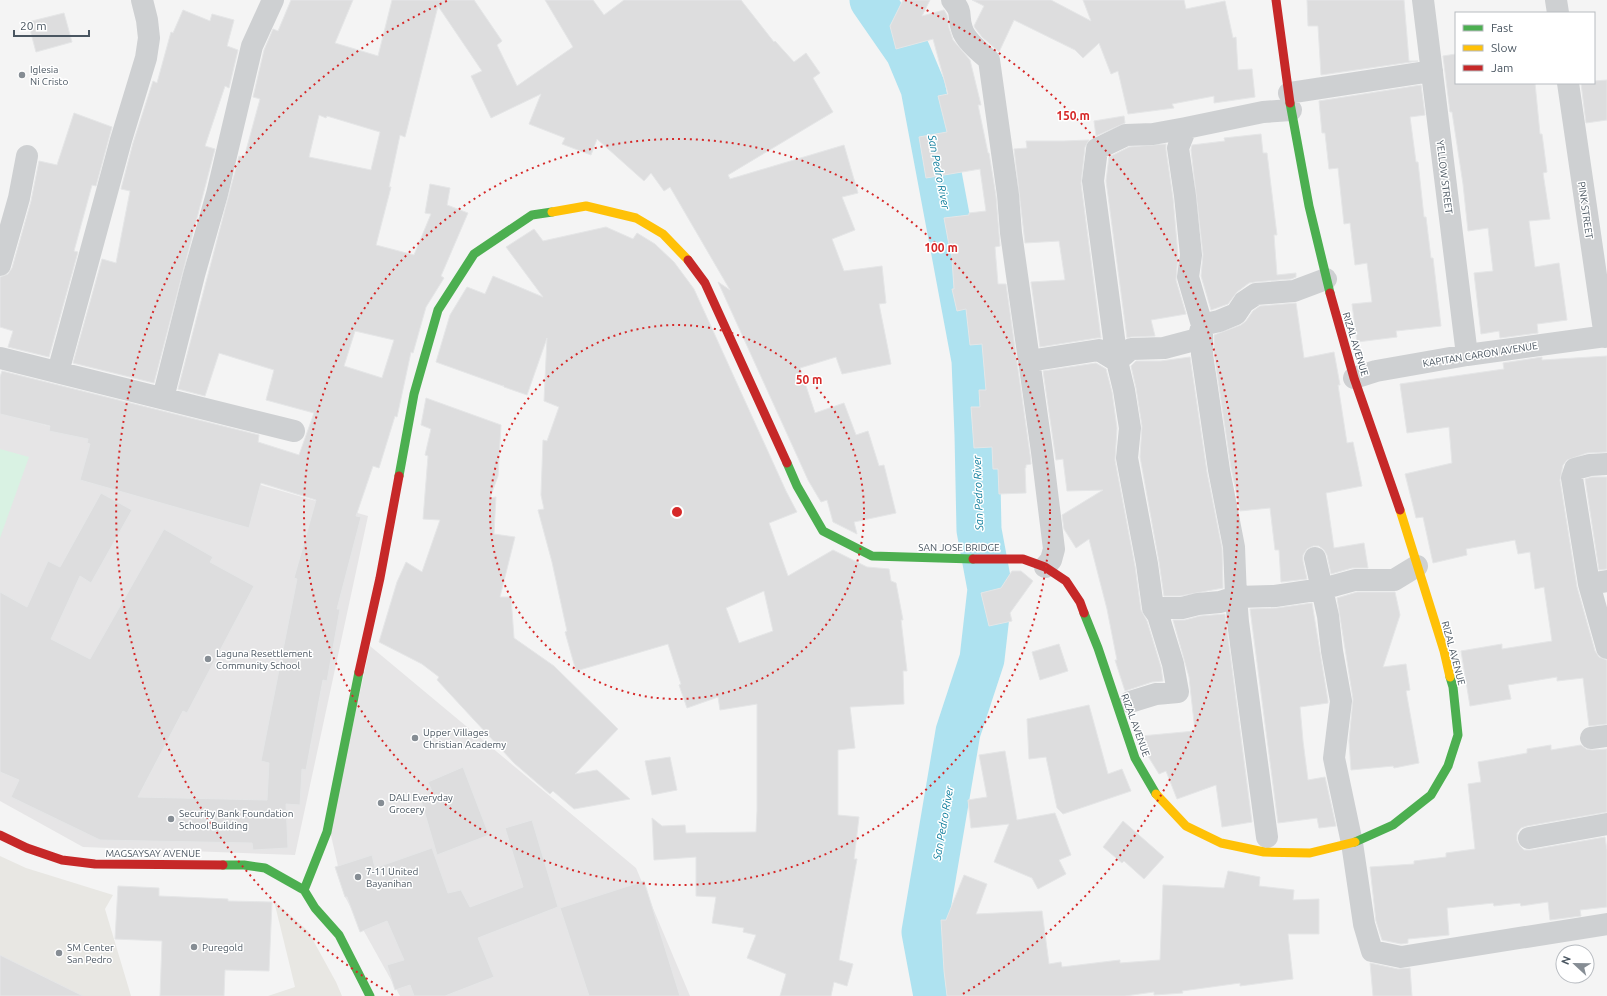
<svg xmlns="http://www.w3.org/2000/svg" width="1607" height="996" font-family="Ubuntu,sans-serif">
<rect width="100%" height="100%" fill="#f4f4f4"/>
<!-- commercial -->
<path fill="#e8e7e3" d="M0,856L26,868L113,895L105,909L131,996H0Z
M274,901L308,931L336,982L342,996H268L295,987Z"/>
<!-- education -->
<path fill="#e6e5e6" d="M0,413L185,463L368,516L295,855L83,847L0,801Z
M370,646L636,868L690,996H400L345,897L330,831Z"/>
<!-- green -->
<path fill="#d9f2e3" d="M0,449L29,457L0,538Z"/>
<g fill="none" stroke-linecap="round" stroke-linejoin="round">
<!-- river -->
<path stroke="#aee2f0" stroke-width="45" d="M872,0L908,52L923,88L974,360L977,435L979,530L990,589L982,659L958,732L924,932L936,996"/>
</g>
<!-- building -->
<path fill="#ddddde" stroke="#e5e6e7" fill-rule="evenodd" d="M291,0H353L335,43L378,56L392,0H474L502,41L497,45L517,86L573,47L545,0H593L604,15L624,0H741L774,42L775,41L794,62L806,53L820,73L813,78L833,112L728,175L730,179L844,145L858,193L842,197L855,230L832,239L844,271L882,266L886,303L879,304L891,364L842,374L836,357L800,368L815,413L844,403L856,435L868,431L879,466L884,465L896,513L854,522L857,534L833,522L827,500L821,502L808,480L718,282L730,290L670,187L664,191L651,173L644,181L597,139L591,155L562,144L565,138L529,124L541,94L491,118L471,76L482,71L438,6L405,137L400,135L389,187H391L376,245L414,255L431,214L425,213L430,184L450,188L447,205L468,213L441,276L444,278L426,307L413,353L411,352L397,417L395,416L379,468L373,466L356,516L361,517L337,609H340L327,681L323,680L306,770L302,769L300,805L286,804L288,848L253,850L252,843L100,840L11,797L19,780L0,772V592L27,607L48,561L60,567L101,493L132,510L91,583L80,576L51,639L90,659L164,529L213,557L210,562L254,586L187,713L183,711L138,797L267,800L269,763L261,761L297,579L294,578L316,500L261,483L249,528L80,480L90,444L87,443L88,439L49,431L50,426L0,414V377L2,371L259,435L258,442L299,455L314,413L266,400L274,370L219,353L205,396L178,389L239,156L244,158L260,99L253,97L264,50L273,29L278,31ZM319,115L326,118L327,116L380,132L371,170L309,157ZM355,331L394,340L382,378L344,366Z
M903,0H930L922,16L944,10L947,15L949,28L953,40L970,60L981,105H978L988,153H989L996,196L1000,246L995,247L998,284H1006L1030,454L1031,464L1026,465V468H1025L1026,493L999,494L998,469H993L992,447L974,448L971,407H980L979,390H986L982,344L970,345L966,309L957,311L952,289H954L951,244L949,245L944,218L969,215V213L986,211L980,169L926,178L919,137L947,132L938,96L948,94L933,39L896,49L890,26Z
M972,0H1051L1091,21L1083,0H1184L1186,9L1225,1L1233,38L1236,37L1238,70L1252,69L1255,97L1214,103V96L1172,104L1174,108L1128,114L1118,71L1111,74L1099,43L1083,58L1075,50L1014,20L999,52L982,37L975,28L974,26L984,6Z
M1307,0H1404L1409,61H1418L1321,75L1318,26H1308Z
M183,10L210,21L212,14L234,20L227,46L238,50L229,88L225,86L205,146L215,149L154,383L73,363L102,259L116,263L130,191L121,189L133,143L153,81L157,83L171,32L173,33Z
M64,13L72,42L36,52L28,22Z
M1456,54V83H1535L1540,134H1542L1547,172L1543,173L1550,219L1529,221L1535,267L1559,263L1567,320L1537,324L1538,333L1500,338L1499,331L1481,334L1474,273L1493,271L1488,228L1468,231L1463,184L1452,112H1450L1443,56Z
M1607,80V120L1586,123L1581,83H1594V81Z
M1421,85L1425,115L1410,117L1416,162H1418L1424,217H1426L1431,258H1433L1441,326L1396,331L1397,337L1357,342L1352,304L1372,302L1367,263L1355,265L1350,223L1344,224L1338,168L1329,169L1325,133H1322L1319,101Z
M74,113L112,127L96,186L92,185L74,251L78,252L49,357L8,347L13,331L0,327V277L8,274L12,268L31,201L39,161L57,165Z
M1124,116L1125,123L1096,136L1094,121Z
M1261,134L1263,153H1267L1277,235H1274L1277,275L1296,273V277L1291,279L1255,282L1249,283L1237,292L1228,304L1211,310L1201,276L1203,254L1191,150L1192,145L1225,141L1224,138Z
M1089,140L1085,147L1081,183L1101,338H1097L1040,347L1031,282L1065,280L1059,241L1025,243L1014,149L1027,148L1026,141H1064Z
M1166,144V150L1173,198L1178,255L1176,280L1186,314L1151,320L1155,336L1131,337L1127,338L1106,181L1109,157L1129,147Z
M606,227L633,239L637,233L655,244L674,262L694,289L786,491L797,512L769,523L788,576L833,550L867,567L889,569L891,581L896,583L903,620H901L907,671H903L904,704L850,707L855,748L838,750V815L859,817L854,859H857L839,960L853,964L847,986L834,982L831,996H780L786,974L747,958L756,935L743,932L744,928L712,923L716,897L696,896V857L654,860L652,818L662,826L685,825L686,833L756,832L757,811V704L720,710L718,697L687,708L679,685L681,684L668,644L576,671L565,632L567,631L552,562L538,510L544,509L541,495L543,440L547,441L559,407L544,401L547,338L527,395L504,387L503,385V386L436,362L450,315L467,287L485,294L493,276L543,297L506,247L534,229L543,241ZM764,591L773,631L739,643L726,608Z
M1296,303L1304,358L1334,352L1340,385H1338L1347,443L1353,442L1362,486L1326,493L1334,548L1364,543L1368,568H1352L1331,574L1327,555L1324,550L1319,546H1313L1307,549L1303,555V561L1307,579L1281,582L1279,550H1275L1270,508L1240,511L1231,468L1214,353V335L1241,325L1246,321L1253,311L1260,306Z
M1607,356V452L1587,453L1567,460L1563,465L1560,480L1577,587L1595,651L1599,657L1607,660V724L1589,726L1583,678L1557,681V677L1508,685L1511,699L1470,706L1461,651L1502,644V649L1552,641L1544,587L1535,589L1530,552L1518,554L1515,540L1466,549L1467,555L1433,563L1423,517L1416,518L1405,474L1452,463L1449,427L1407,433L1400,384L1504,369L1503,363L1542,357V360Z
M1190,357L1207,472L1222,548L1223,588L1180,596H1164L1159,562L1140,457L1142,426L1136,388L1131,366L1136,361H1161Z
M1096,363L1106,369L1112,392L1117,428L1115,460L1135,566L1141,610L1147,621L1161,667L1163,681L1152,682L1125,691L1115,660H1117L1107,609L1089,539L1076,548L1064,529L1062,515L1103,490L1067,491L1063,459L1056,460L1043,371Z
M426,398L501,425L498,476L490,498L496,497L494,534L515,537L500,597H511L514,638L554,666L618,729L575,774L597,770L630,799L574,809L553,791L550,794L514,763L437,680L439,677L422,664L379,642L397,582L406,562L422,572L440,520L423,519L428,456L425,455L431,429L421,425Z
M1592,477H1607V569L1599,570L1585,479Z
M1012,571H1021L1033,581L1010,613L1012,621L989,626L981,593L1001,588Z
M1357,592H1395L1400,615L1383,667L1406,664L1410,690L1406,691L1419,763L1394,768L1393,766L1351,770L1349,741L1353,699L1337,598Z
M1312,603L1328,701V703L1300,707L1303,741L1308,780L1325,777L1336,826L1319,828L1317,818L1278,823L1250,609L1277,608Z
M1225,614L1252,822L1222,827L1216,785L1177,799L1166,771L1159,774L1146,753L1141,736L1195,731L1189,677L1173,620H1185L1200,616Z
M1059,644L1068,671L1040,680L1032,652Z
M1089,705L1108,774L1122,769L1131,791L1063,814L1057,808L1046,757L1029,759L1027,719Z
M1551,745V750L1581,745L1586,749L1592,750L1607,749V812L1527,826L1521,828L1517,833V841L1520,846L1524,850H1531L1605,837L1607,850V907L1580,910L1581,916L1550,920L1548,902L1521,906L1520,903L1494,906L1493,903L1447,908L1449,935L1408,939V943L1401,944L1382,940L1376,921L1370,867L1414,864V861L1446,857V853L1475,849L1468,784L1481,782L1478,762L1527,753V749Z
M1005,751L1017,820L1055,813L1071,855L1059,860L1066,874L1038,889L1032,878L994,862L1009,824L971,828L968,800L987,797L979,755Z
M670,757L677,790L652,795L645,761Z
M463,767L489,835L437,855L421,800L434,796L428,782Z
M532,820L558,907L478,938L494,977L445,996H414L410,985L395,990L387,965L404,960L387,921L360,932L347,897H345L335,867L372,855L375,868L432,848L448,893L461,890L470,907L523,887L505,828Z
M1123,821L1164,857L1144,879L1124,861L1122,863L1103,847Z
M1228,871L1260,877L1259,886L1294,890L1293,900L1319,899V934H1288L1293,979L1240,986V983L1182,991L1183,993L1154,995V992L1125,996H947L944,971L941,920H946L964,875L987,884L976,914L1042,911L1049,964L1061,962L1062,967L1120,960V963L1160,960L1163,885L1224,888Z
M644,881L680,996H589L560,908Z
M118,886L159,888V896L228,899V901L272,902L269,971L225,970L224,996H160L162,941L115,939Z
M0,955L83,996H0Z
M1370,963L1398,969L1410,968L1412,996H1373Z"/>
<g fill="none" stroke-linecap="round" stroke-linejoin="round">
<!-- street -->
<path stroke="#ced0d2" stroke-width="22" d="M952,0C964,14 957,15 962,29C965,40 980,52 989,60L1008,195L1011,233L1042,452L1054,549L1051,560L1045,567
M1423,0L1467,355
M1556,0L1558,13
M1568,83L1605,337
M1289,93L1432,71
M0,265L19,198L27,156
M0,358L294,431
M1029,361L1099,350L1117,361L1131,349L1164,348L1198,339L1202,325L1219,321L1236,314L1244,302L1256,294L1294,291L1326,279
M58,372L121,140L146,58L149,38L147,20L142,0
M1354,378L1376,371L1467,355L1607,336
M163,398L194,275L217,194L252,46L273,0
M1607,464L1590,465L1575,469L1572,478L1589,584L1607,648
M1315,558L1322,589L1355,580H1394L1417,566
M1589,584L1607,581
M1153,608L1147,564L1127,458L1130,428L1124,390L1117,361L1093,181L1097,149L1126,135L1153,134L1186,128
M1130,702L1156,694L1178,692L1173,664L1158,615L1153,608H1182L1198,604L1220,602L1236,597L1234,547L1219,470L1202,354V325L1188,277L1191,255L1185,196L1178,148L1186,128L1263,112L1291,110
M1591,738L1607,736
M1267,837L1238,622L1236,597L1275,596L1322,589L1328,616L1332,651L1341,701L1334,758L1352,843L1364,924L1372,951L1401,957L1607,924
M1529,838L1607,824"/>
<!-- fast -->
<path stroke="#4caf50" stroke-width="9" d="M1290,103L1309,206L1330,293
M787,463L797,486L823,531L872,556L973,559
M399,476L414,394L438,310L474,254L532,215L552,212
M1084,613L1098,648L1135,758L1156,794
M1355,842L1393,825L1431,795L1448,766L1458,735L1453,687L1450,677
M223,865H244L265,868L304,890L315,908L339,935L370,996
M304,890L327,832L359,672"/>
<!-- slow -->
<path stroke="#ffc107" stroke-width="9" d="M552,212L586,206L636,218L663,234L688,260
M1400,510L1444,651L1450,677
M1156,794L1186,826L1221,843L1264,852L1310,853L1355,842"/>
<!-- jam -->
<path stroke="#c62828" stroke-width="9" d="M1276,0L1290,103
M688,260L705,283L787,463
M1330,293L1354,378L1400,510
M973,559H1023L1045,567L1066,581L1080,602L1084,613
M359,672L380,578L399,476
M0,835L27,848L62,860L95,864L223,865"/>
</g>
<!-- distance rings -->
<g fill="none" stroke="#d62828" stroke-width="2" stroke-dasharray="2 4">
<circle cx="677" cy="512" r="187"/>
<circle cx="677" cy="512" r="373"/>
<path d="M393 995A560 560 0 0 1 449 0M905 0A560 560 0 0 1 961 995"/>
</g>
<!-- markers -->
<g fill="#868d94" stroke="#fff" stroke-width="1.5">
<circle cx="22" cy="75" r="4"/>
<circle cx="208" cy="659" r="4"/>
<circle cx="415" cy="738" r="4"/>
<circle cx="381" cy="803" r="4"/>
<circle cx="171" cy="819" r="4"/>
<circle cx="358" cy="877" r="4"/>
<circle cx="194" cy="947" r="4"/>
<circle cx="59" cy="953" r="4"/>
</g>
<g text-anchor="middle" stroke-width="3" stroke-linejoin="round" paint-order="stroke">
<!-- poi labels -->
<g font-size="10" fill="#4a5661" stroke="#fff" text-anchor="start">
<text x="30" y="73">Iglesia<tspan x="30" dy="12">Ni Cristo</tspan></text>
<text x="216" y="657">Laguna Resettlement<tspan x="216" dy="12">Community School</tspan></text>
<text x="423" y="736">Upper Villages<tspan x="423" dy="12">Christian Academy</tspan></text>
<text x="389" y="801">DALI Everyday<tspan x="389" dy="12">Grocery</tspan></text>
<text x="179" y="817">Security Bank Foundation<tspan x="179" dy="12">School Building</tspan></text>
<text x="366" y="875">7-11 United<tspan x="366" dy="12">Bayanihan</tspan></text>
<text x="67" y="951">SM Center<tspan x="67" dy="12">San Pedro</tspan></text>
<text x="202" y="951">Puregold</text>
</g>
<!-- street labels -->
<g font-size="10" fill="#4a5661" stroke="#fff">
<text transform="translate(1445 177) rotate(83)" y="4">YELLOW STREET</text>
<text transform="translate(1586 210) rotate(82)" y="4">PINK STREET</text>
<text transform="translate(1356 344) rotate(73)" y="4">RIZAL AVENUE</text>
<text transform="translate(1480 354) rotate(-9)" y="4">KAPITAN CARON AVENUE</text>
<text x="959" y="551">SAN JOSE BRIDGE</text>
<text transform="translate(1454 653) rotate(75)" y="4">RIZAL AVENUE</text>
<text transform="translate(1136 725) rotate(70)" y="4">RIZAL AVENUE</text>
<text x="153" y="857">MAGSAYSAY AVENUE</text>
</g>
<!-- water labels -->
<g font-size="11" font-style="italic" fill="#0c7c9b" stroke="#fff">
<text transform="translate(939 172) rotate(79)" y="4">San Pedro River</text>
<text transform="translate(978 493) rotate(-92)" y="4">San Pedro River</text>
<text transform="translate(943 823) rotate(-80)" y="4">San Pedro River</text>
</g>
</g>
<circle cx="677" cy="512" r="6" fill="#d62828" stroke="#fff" stroke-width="2"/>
<g font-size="12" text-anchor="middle" font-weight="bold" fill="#d62828" stroke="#fff" stroke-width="3" stroke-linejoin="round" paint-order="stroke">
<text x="1073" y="120">150 m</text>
<text x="941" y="252">100 m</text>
<text x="809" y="384">50 m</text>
</g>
<!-- legend -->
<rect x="1455" y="12" width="140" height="72" fill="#ffffff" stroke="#b7bbc0"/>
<rect x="1463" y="25" width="20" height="6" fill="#4caf50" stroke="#b7bbc0"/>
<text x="1491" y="32" font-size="12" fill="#4a5661">Fast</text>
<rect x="1463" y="45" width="20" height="6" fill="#ffc107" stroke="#b7bbc0"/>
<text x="1491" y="52" font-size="12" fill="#4a5661">Slow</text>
<rect x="1463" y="65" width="20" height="6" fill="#c62828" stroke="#b7bbc0"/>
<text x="1491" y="72" font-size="12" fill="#4a5661">Jam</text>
<!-- north arrow -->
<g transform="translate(1575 964) rotate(292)"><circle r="19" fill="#ffffff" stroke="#b7bbc0"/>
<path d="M0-3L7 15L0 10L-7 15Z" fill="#868d94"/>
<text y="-6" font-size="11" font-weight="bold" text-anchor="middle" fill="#4a5661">N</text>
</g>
<!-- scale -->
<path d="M14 30v6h75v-6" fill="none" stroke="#4a5661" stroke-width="2"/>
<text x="20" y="30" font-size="12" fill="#4a5661" stroke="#ffffff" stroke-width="3" paint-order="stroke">20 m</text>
</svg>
